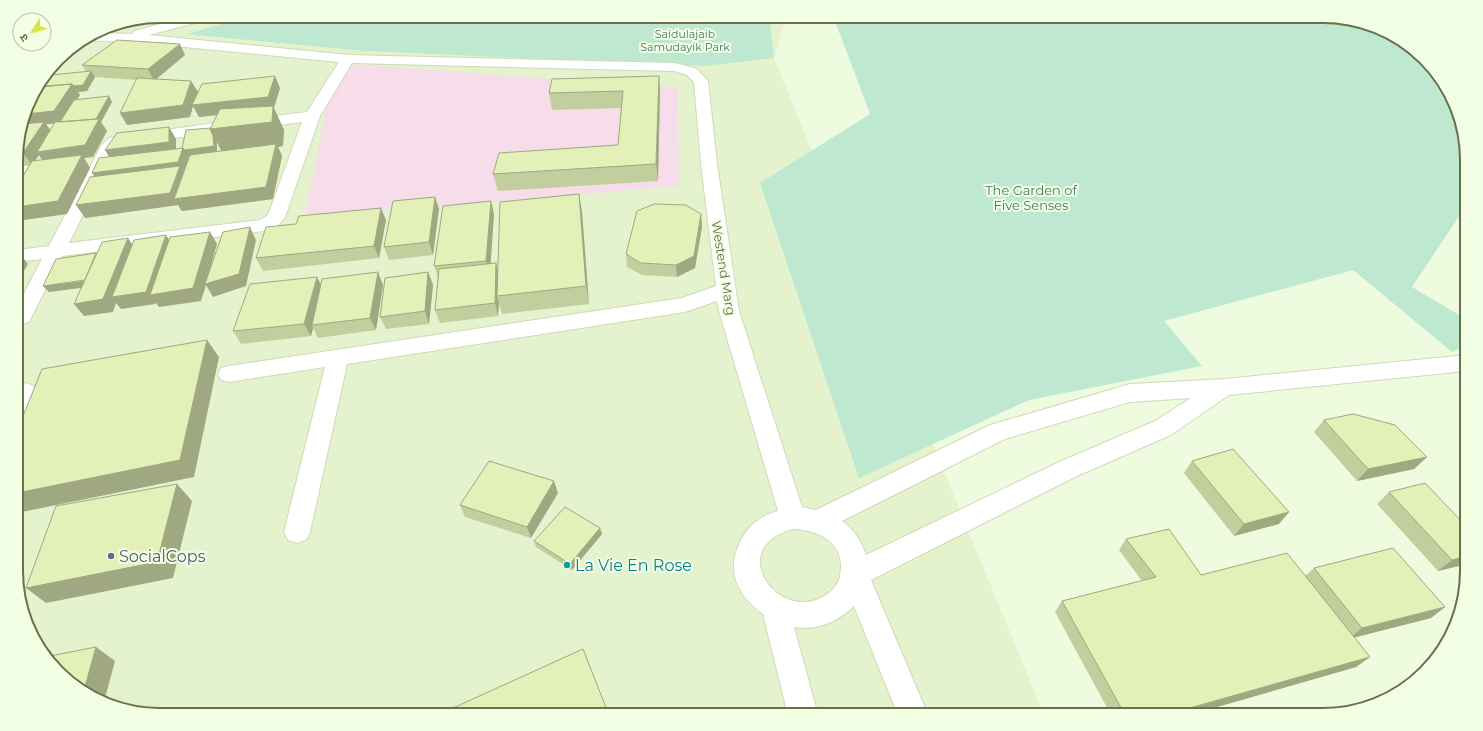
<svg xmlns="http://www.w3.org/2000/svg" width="1483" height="731" font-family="Montserrat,'Noto Sans Devanagari',sans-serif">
<rect width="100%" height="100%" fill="#effbdf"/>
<!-- residential -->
<path fill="#e4f2ce" d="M160,16H786L774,58L1044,715H160L97,700L46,658L17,590L16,150L31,97L65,52L105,27Z"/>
<!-- education -->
<path fill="#f7dcea" d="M351,64L678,88L679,186L305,217L331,82Z"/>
<!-- green -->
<path fill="#bfe8d0" d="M250,16H769L774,58L704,66L365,51L186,34Z
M833,16H1323L1386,31L1443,80L1466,141V206L1412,287L1466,319V345L1452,352L1353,270L1164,321L1202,366L1029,400L859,478L760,183L870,114Z"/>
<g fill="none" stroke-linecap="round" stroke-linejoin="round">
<defs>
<path id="minor" d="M190,16H212L210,19L149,35L348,55L675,63L697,69L708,81L717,164L739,311L802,507L816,510L990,425L1130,384L1225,379L1466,355V371L1229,395L1171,435L1077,476L871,580L928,715H898L854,606C838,622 817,631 794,627L818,715H788L763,614C737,594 725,571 741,540C750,524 760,516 778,511L719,311L717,301L685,312L347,364L310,532L306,540L297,543L288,540L284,532L325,367L229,382L221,380L218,374L221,368L229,366L682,298L716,286L701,164L694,82L687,75L674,71L352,63L320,116L285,217L278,226L264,231L62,256L29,322L22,324L17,323V307L42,259L17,262V250L49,246L101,146L109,138L215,123L221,125L223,128L221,131L215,133L120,145L116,149L69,243L260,220L268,215L302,122L249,129L243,127L241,124L243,121L249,119L307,112L339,62L143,43L84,40L95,33L132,34L134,31ZM1191,398L1155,421L1059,462L866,555C861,541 855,530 842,521L1005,439L1130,402ZM793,529C816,530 840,540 841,565C841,575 839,584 832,590C786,633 719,549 793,529Z
M55,163L61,164L64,168L61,172L16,177V167Z
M26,383L34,386L37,392L25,415L17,418V388L18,386Z"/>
</defs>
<!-- minor casing -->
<use href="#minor" stroke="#cfdab7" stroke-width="2"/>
<!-- minor -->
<use href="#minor" fill="#fff" fill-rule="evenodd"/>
</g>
<!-- wall -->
<path fill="#c3ce9e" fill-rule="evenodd" d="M160,16H164L157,21L125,23Z
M185,55L156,79L191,81L198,92L196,96L280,88L274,108L284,130L283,146L278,147L282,156L273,199L182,211L178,205L85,218L94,177L109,157L169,127L176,139V149L182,148L211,128L217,115L199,117L193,106L190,117L127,125L120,113L137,80L95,77L87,91L78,92L80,95L77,100L112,102L101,122L107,131L93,157L84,158L90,168L67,214L16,221V188L29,165L16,167V150L28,124L25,119L31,97L37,88L38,90L44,86L86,71L82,65ZM46,124H54L50,130ZM217,142L221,151H217ZM39,155L42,160L35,161Z
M659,76L660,92L658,181L498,191L493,174L618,145L621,108L552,110L549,93Z
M579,194L582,212L589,304L502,314L499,303L498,316L440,323L435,310L438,277L434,266L494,214L490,263H496L498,269Z
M435,197L439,209L433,255L389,260L384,247Z
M701,214L702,227L695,268L677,277L642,275L627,267L626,254Z
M386,220L379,258L263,271L256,258L296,224Z
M428,272L433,285L429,324L386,329L380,317Z
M317,277L321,285H383L376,330L318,338L313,328L311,336L241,344L233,331Z
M1324,420L1427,457L1414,469L1357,481L1314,432Z
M1192,461L1279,524L1234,536L1184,473Z
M1389,492L1467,564L1438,571L1377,504Z
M558,493L531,538L465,517L460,505Z
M602,534L572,570L536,547L534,541Z
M1126,539L1201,575L1305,576L1314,568L1445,607L1431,618L1354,637L1370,657L1356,667L1189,715H1111L1055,612L1062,601L1142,581L1119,550Z"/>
<!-- shaded-wall -->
<path fill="#9fa881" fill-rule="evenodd" d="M160,16H164L157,21L155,17Z
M180,44L185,55L154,81L148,69Z
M91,71L95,77L87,91L78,92L80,95L62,123L46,124L53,134L64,129L109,96L112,102L101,122L107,131L93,157L84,158L90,168L67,214L16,221V207L45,164L39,155L32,165L23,153L30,126L25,119L26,114Z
M275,76L280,88L274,108L284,130L283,146L278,147L282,156L273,199L182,211L178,205L85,218L76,205L100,185L92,173L183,148L210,129L273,109L199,117L193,106L190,117L127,125L120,113L191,81L198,92L194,105ZM217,142L223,154L190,160L188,156L217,152Z
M659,76L660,92L658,181L656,164Z
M37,88L38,90L28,105L31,97Z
M169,127L176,139V154L112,162L105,150Z
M579,194L582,212L589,304L586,286Z
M435,197L439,209L433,255L429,242Z
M491,201L494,214L490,273L486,261Z
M381,208L386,220L379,258L374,246Z
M701,214L702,227L695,268L677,277L676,265Z
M250,227L256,240L246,286L213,297L206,285L201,301L159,307L156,303L155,304L121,309L116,303L113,312L84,316L74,304L128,238L136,250L166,235L174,248L210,232L217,244L206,284Z
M18,251L28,264L17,283V253Z
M496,263L499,275L497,296L499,303L498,316L495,303Z
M378,272L383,285L376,330L370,318Z
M428,272L433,285L429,324L425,311Z
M317,277L323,289L312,325L313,328L311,336L304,324Z
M91,280L96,286L49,292L43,286Z
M207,340L219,357L194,477L17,513V493Z
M1427,457L1414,469L1357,481L1368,469Z
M554,481L558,493L531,538L527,527Z
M177,484L192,501L173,578L46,603L26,588Z
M1289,512L1279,524L1234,536L1244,524Z
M600,528L602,534L572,570L570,564Z
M1467,556V564L1438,571L1452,560Z
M1445,607L1431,618L1349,639L1362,628Z
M96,647L115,661L104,702L97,700L84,690Z
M1370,657L1356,667L1189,715H1165Z"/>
<!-- building -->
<path fill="#e3f0b8" stroke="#9fa881" d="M117,40L180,44L148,69L82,65Z
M91,71L83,85L74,86L72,84L44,86L51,75Z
M275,76L268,97L192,105L202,84Z
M659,76L656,164L493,174L499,153L618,145L623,91L549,93L552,79Z
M137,78L191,81L183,105L120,113Z
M72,84L54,111L26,114L29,103L41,87Z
M109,96L96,119L60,122L74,100Z
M273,106L272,122L210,129L220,109Z
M99,119L85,145L37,152L55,122Z
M44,122L23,153L16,154V150L23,124Z
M169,127V142L105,150L117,133Z
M211,128L210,129L213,136L214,146L185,150L183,148H182L186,130Z
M276,144L266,187L174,199L190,155Z
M183,148L178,162L92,173L99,158Z
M82,155L58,201L16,207V188L32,161Z
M180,166L170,193L76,205L90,177Z
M579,194L586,286L497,296L500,202Z
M435,197L429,242L384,247L393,201Z
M491,201L486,261L434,266L443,206Z
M654,204L686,205L701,214L694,256L676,265L641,263L626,254L637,211Z
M381,208L374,246L256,258L266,227L296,224L299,216Z
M250,227L239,274L205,284L223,232Z
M210,232L193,288L150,295L170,237Z
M166,235L146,292L112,297L134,240Z
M128,238L103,299L74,304L102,242Z
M96,253L85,280L43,286L56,259Z
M496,263L495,303L435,310L439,269Z
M378,272L370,318L312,325L322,279Z
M428,272L425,311L380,317L385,278Z
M317,277L304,324L233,331L250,284Z
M207,340L180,460L17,493V431L42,369Z
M1353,414L1395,425L1427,457L1368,469L1324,420Z
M1233,449L1289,512L1244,524L1192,461Z
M489,461L554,481L527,527L460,505Z
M1425,483L1467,527V556L1452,560L1389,492Z
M177,484L157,562L26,588L56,506Z
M565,507L600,528L570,564L534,541Z
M1169,529L1201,575L1287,553L1370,657L1165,715H1125L1062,601L1156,577L1126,539Z
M1393,548L1445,607L1362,628L1314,568Z
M96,647L84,690L46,658L45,657Z
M583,649L609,715H455L453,708Z"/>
<!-- markers -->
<circle fill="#5c6f8a" stroke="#f3ffe5" stroke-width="1.5" cx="111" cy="556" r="4"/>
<circle fill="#0f9aa8" stroke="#f3ffe5" stroke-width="1.5" cx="567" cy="565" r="4"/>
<g text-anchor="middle" stroke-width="4" stroke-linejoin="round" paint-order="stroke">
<!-- far-park labels -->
<g font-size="11" fill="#437b62" stroke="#f3ffe5">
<text x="685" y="38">Saidulajaib<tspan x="685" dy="13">Samudayik Park</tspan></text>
</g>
<!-- park labels -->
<g font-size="13" fill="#437b62" stroke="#f3ffe5">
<text x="1031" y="195">The Garden of<tspan x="1031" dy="15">Five Senses</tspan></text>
</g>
<!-- street labels -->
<g font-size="13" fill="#697048" stroke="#f3ffe5">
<text transform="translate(724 268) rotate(81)" y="5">Westend Marg</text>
</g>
<!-- near-service labels -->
<g font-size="16" fill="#4e5e75" stroke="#f3ffe5" text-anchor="start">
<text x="119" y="562">SocialCops</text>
</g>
<!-- near-culture labels -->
<g font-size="16" fill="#0d838f" stroke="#f3ffe5" text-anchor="start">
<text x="575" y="571">La Vie En Rose</text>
</g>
</g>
<!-- crop -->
<path d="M0 0H1483V731H0ZM160 23H1323A137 137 0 0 1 1460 160V571A137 137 0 0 1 1323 708H160A137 137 0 0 1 23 571V160A137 137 0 0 1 160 23Z" fill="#f3ffe5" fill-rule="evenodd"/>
<path fill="none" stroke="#697048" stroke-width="2" d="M160 23H1323A137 137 0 0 1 1460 160V571A137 137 0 0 1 1323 708H160A137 137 0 0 1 23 571V160A137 137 0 0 1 160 23Z"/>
<!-- north arrow -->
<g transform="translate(32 32) rotate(234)"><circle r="19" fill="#f3ffe5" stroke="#bcc6a6"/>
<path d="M0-3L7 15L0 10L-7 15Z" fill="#dae346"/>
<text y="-6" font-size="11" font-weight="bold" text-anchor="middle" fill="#697048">उ</text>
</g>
</svg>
